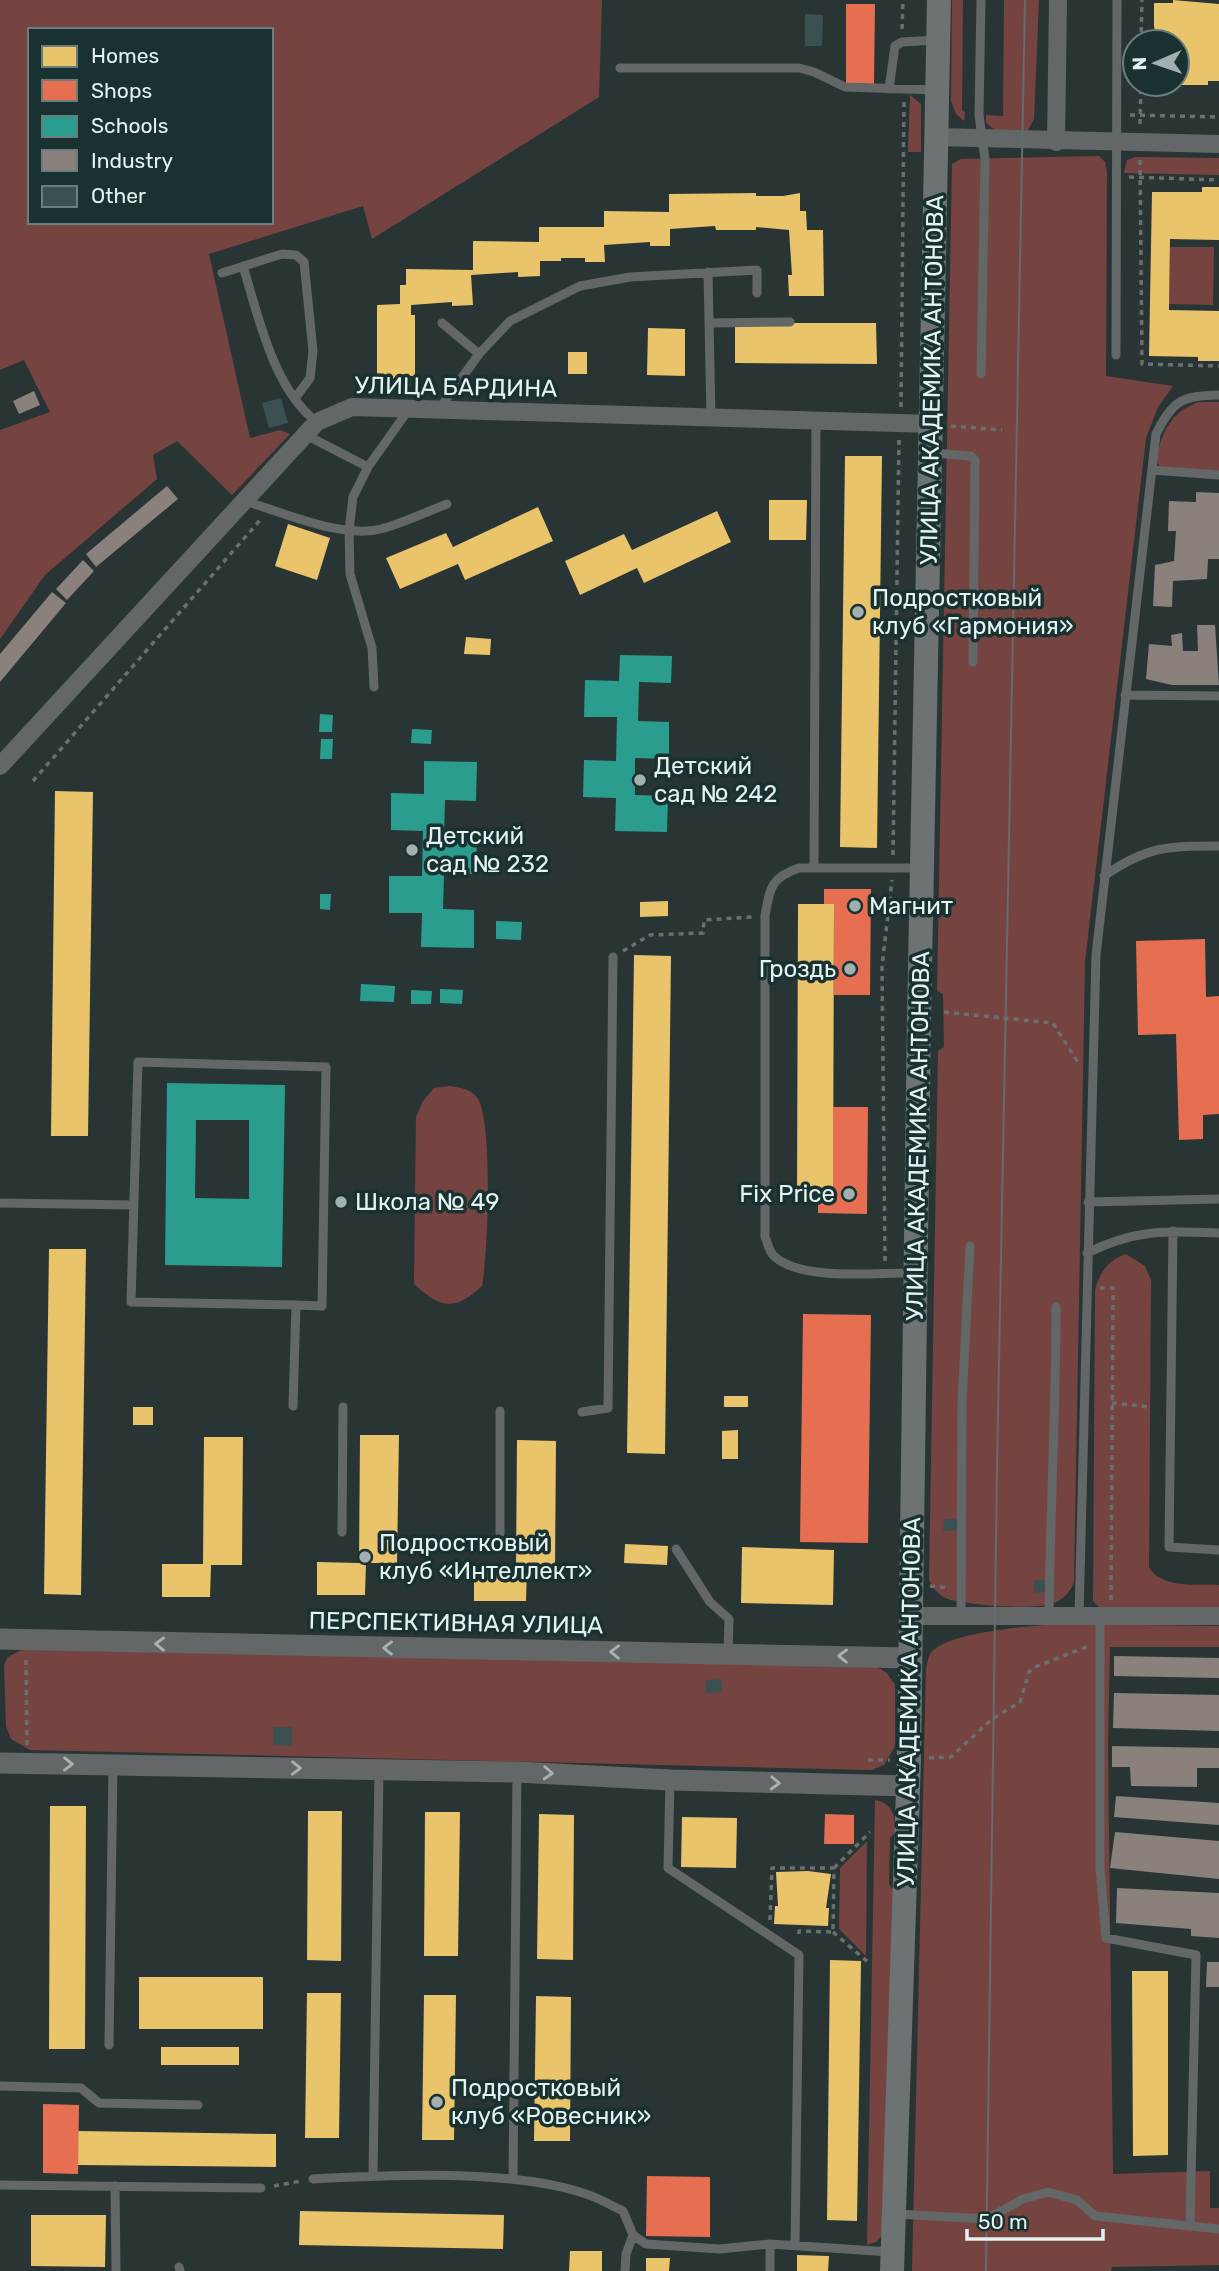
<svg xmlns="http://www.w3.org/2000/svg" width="1219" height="2271" font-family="Rubik,sans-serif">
<rect width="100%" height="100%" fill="#293535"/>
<!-- green -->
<path fill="#754440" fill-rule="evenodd" d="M0,0H602L599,97L372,239L363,206L209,254L250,438L280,430L290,434L232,495L177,441L153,455L157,479L45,575L0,639V430L50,412L24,360L0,370ZM30,30H271V222H30Z
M952,0H963L962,111L965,112L964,121L956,114L951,101Z
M1004,0H1039L1034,119L1028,130H995L986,123V115L1003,116Z
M910,95L921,104V152H908Z
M1099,156L1105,162L1107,172L1106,376L1173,386L1158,407L1146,438L1085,962L1074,1582C1070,1593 1062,1601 1051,1604C1033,1610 966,1605 948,1599C939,1596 933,1588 929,1580L938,1051L944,1047L943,994L937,991L952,164L961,159Z
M1135,157L1219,158V175L1124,173L1127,160Z
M1170,247H1214L1213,305L1169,304Z
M1198,402H1219V472L1159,466L1156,460C1162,432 1170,413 1198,402Z
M450,1086C461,1088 472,1089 478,1099C493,1125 488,1254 482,1286C454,1312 440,1308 414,1284L416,1117L423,1101L434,1088Z
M1126,1254L1145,1266L1151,1280L1149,1567C1161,1589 1197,1584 1219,1585V1612L1102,1610L1093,1601L1095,1291C1098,1274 1109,1259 1126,1254Z
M1057,1624L1219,1626V1647H1110L1108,1745L1113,2174L1210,2171V2208H1219V2265L1112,2267L1111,2271H912L926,1670C927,1665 928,1658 930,1654C944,1632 1032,1626 1057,1624Z
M25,1648L875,1666L887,1673L895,1685V1746L884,1765L872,1770L30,1750L11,1739L6,1726L4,1665L8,1657Z
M875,1800C894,1804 895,1816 895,1833L890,1838L889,1884L895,1893L884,2233L876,2242L867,2245Z
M867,1841L866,1956L839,1929L840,1868Z"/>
<!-- homes -->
<path fill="#e9c46a" d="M1173,0L1219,4V81H1208V85H1177V42H1157L1154,26V3H1173Z
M1202,187H1219V240L1170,239L1169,310L1219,311V361H1198V357L1149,356L1152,192H1202Z
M756,193V196H783L800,193V211H806L807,230H823L824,296H789L788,275H792L789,230L756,227V230H716L715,226L670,229V246H650V242L604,245L605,262H585V258H561V261H540V276L518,277V272L471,275L473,305L452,306V302L411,305V315H415V376H410L411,386H377V305L400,304V285H406V269L473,270V241L539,242V227H604V211L669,212V194Z
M735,323H876L877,364L735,363Z
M648,328L685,329V376L647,375Z
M568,352H587V374H568Z
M845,456H882L877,848L840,847Z
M769,500H807L806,540H769Z
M538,507L553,541L465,580L458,564L400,589L386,558L446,533L453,547Z
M717,511L731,542L644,583L637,568L580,595L565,561L624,534L632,550Z
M288,524L330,538L317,580L275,566Z
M466,637L491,639L490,655L464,654Z
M55,791L93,792L88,1136H51Z
M668,901V916L640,917V902Z
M798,904H834L833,1202H797Z
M634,955L671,956L665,1454L627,1453Z
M49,1249H86L81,1595L44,1594Z
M724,1396H748V1407H724Z
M133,1407H153V1425H133Z
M738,1430V1459H722V1431Z
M360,1435H399L397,1563H366L365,1595H317V1562L359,1563Z
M204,1437H243L242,1565H211L210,1597H162V1564H203Z
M517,1440L556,1441L555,1569L527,1568L526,1601H474V1568H516Z
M625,1544L668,1546L667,1565L624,1563Z
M742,1547L834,1550L833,1605L741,1603Z
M50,1806H86L85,2049H49Z
M308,1811H342L341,1961L307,1960Z
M425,1812H460L458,1956H424Z
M539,1814L574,1815L573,1960L537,1959Z
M682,1817L737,1818L736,1868L681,1867Z
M808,1871L831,1874L826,1908H829L828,1926L774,1924L775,1906H778L776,1872Z
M830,1960L861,1961L857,2221L827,2220Z
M1132,1971H1168V2155L1133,2156Z
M139,1977H263V2029H139Z
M307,1993H341L339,2138H305Z
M424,1995H456L454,2140H422Z
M536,1996L571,1997L570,2141H534Z
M161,2047H239V2065H161Z
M78,2131L276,2134V2167L78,2165Z
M300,2211L504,2215L503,2249L299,2245Z
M31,2215H106L105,2267L31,2266Z
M570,2251H602V2271H569Z
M797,2255L829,2256L828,2271H797Z
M646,2258H670L669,2271H646Z"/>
<!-- shops -->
<path fill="#e76f51" d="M846,4H875L874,84L846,83Z
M824,889H871L870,995H834V904H824Z
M1205,939L1206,997L1219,996V1114L1203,1115V1139L1179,1140L1176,1034L1138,1035L1136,941Z
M833,1107H868L867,1214L818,1213V1202H833Z
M803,1314L871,1315L868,1543L800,1542Z
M825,1814L854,1815V1844H824Z
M43,2104L79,2105L78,2174L43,2173Z
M647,2176L710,2177V2237L646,2236Z"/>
<!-- schools -->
<path fill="#2a9d8f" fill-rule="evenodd" d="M620,655L672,656L671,683L639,682L638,721L669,722V759L635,758V795L668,796L667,832L615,831L616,798L583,797L584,760L616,761L617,717H584L585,680L619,681Z
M320,714L333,715L332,732H319Z
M412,729L432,730L431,744L411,743Z
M321,739H333L332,759H320Z
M424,761L477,762L476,801L445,800L444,835L477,836L476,874H444L443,909L474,910V948L421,947L422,913H389V876H422L423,831L391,830V793L424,794Z
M320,894H331L330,910L320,909Z
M496,921L522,922L521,940L496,939Z
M361,984L395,986L394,1002L360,1001Z
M440,989L463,990L462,1004L440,1003Z
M411,990L432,991L431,1004H411Z
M167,1083L285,1085L282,1267L165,1265ZM196,1120H249V1199L195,1198Z"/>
<!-- industry -->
<path fill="#8a817c" d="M34,391L40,405L19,414L13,401Z
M167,486L178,499L96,567L86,554Z
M1196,492L1219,493V559H1208L1207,579L1173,581L1172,607L1153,606L1155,565L1174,561L1176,531H1168L1169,501L1196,502Z
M83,560L94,571L67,600L56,589Z
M52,592L66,603L0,682V654Z
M1197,625H1215L1219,685H1172L1146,679L1149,644L1172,646L1171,635L1182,633L1183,651H1198Z
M1114,1656L1219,1658V1678L1114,1676Z
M1114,1693L1219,1695V1731L1113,1728Z
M1112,1746L1219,1748V1768H1197V1787L1131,1786L1130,1767H1112Z
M1116,1796L1219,1803V1825L1114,1817Z
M1115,1832L1219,1841V1879L1110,1868Z
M1117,1888L1219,1893V1938L1191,1936V1929L1116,1923Z
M1207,1962H1219V1987H1206Z"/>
<!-- building -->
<path fill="#3b5151" d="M805,14L823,15L822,46H805Z
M281,398L288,423L269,428L262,403Z
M944,1519H957V1531H943Z
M1034,1580H1045V1592L1034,1593Z
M722,1679V1692L706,1693V1680Z
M274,1727H292V1746L273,1745Z"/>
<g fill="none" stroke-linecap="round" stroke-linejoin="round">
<!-- path -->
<path stroke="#696f6f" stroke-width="3.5" stroke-dasharray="5 5" stroke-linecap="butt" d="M902,29L903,0
M1141,42L1142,0
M1130,115L1219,117
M1140,124L1141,84
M1140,160L1142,364L1219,366
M1129,177L1219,180
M901,407L904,100
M951,426L1002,430
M33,781L261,519
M893,855L899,439
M623,951L650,935L703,933L704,920L752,917
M944,1012L1053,1023L1079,1064
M885,1261L882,966L892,880
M1100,1288H1113L1111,1600
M1112,1403L1150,1407
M930,1586L950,1588
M26,1660L27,1746
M929,1758L951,1757L992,1719L1020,1702L1029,1672L1035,1667L1089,1646
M868,1760H890
M834,1868L870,1832
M770,1920L772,1868H834L833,1932L799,1931V1939
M833,1932L869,1963
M274,2186L301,2181"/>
<!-- service -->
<path stroke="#636767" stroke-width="9" d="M620,68H799L814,72L845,87L936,90
M889,89L895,46L902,42L936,40
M243,266C258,316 274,390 317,422
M708,272L711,418
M222,273L282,254L296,255L304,262L313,351L310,378L296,397
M442,323L479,354
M709,323L790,322
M1116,355L1117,0
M981,374L985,159L979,115L981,0
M440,408L479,354L510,321L580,286L630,277L757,270V293
M306,435L368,467
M932,453L971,456L975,460L973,662
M1152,470L1219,475
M244,501C283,512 341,539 381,529C403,523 426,512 447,504
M374,687L372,648L350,574L349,530L353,497L368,467L409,409
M1125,695L1219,696
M814,867L816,420
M1104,876C1147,846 1168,846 1219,846
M1088,1202L1219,1199
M0,1203L134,1205
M1173,1231L1169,1547L1219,1550
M1087,1253C1136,1229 1165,1231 1219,1233
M914,1273C877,1272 801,1282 774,1256C769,1252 768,1243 765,1237V916C770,888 770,878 799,868H920
M293,1406L296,1305L131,1302L138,1062L326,1067L322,1306L296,1305
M582,1412L608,1408L613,957
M342,1532L343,1407
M500,1539V1411
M676,1549L710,1602L729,1619L728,1654
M961,1615L962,1403L970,1246
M1049,1616C1050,1513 1056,1410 1056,1307
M1079,1616L1096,955L1156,434C1173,400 1182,396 1219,395
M1100,1617V1868L1106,1938L1196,1955L1190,2225
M670,1781L668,1868L799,1955L795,2245
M109,2045L113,1765
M0,2086L81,2088L99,2103L198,2105
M373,2176L379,1769
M313,2179C390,2175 511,2169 583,2193C597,2197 610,2205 623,2211L633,2235L646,2244L720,2249L770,2244L891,2252
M513,2179L517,1772
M0,2185L261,2188
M115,2186L116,2271
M896,2214L987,2219L1023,2199L1048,2192L1077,2200L1095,2216L1219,2229
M179,2267L180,2271
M625,2271L626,2254L633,2235
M770,2271V2244"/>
<!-- minor -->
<path stroke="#636767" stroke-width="18" d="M937,137L1219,144
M1056,142L1058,0
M0,766L317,422L352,407L931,424
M911,1616H1219"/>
<!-- tertiary -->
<path stroke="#636767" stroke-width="21" d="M0,1639L911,1658
M0,1763L517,1772L670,1780L908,1786"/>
<!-- secondary -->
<path stroke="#6d7272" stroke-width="24" d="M892,2271L909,1759L919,1018L939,0"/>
<!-- tram -->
<path stroke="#666c6c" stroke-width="2" d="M986,2271L997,1468L1025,0"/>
</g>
<!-- one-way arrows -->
<defs><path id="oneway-chevron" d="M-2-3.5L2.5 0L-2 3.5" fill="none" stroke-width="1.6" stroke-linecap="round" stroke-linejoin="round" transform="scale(1.75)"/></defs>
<g stroke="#aab3b3">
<use href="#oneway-chevron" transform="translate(160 1644) rotate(-179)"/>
<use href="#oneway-chevron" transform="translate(388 1648) rotate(-179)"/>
<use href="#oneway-chevron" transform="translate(615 1652) rotate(-179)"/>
<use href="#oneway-chevron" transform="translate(843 1656) rotate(-179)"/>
<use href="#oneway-chevron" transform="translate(68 1764) rotate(1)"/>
<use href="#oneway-chevron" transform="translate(296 1768) rotate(1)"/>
<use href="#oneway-chevron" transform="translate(548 1773) rotate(3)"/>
<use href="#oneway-chevron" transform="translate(775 1783) rotate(2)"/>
</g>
<!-- markers -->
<g fill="#a3b0b0" stroke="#193131" stroke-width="2.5">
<circle cx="858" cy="612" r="7"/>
<circle cx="640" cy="780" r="7"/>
<circle cx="412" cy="850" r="7"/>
<circle cx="855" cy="906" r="7"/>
<circle cx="850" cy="969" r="7"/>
<circle cx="849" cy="1194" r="7"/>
<circle cx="341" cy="1202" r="7"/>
<circle cx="365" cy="1557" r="7"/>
<circle cx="437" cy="2102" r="7"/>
</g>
<g text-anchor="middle" stroke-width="7" stroke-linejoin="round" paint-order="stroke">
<!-- street labels -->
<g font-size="24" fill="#e4f2f2" stroke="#193131">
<text transform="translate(932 380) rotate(-89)" y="8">УЛИЦА АКАДЕМИКА АНТОНОВА</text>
<text transform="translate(456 387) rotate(1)" y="8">УЛИЦА БАРДИНА</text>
<text transform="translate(918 1136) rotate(-89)" y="8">УЛИЦА АКАДЕМИКА АНТОНОВА</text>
<text transform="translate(456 1623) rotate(1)" y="8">ПЕРСПЕКТИВНАЯ УЛИЦА</text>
<text transform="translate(909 1702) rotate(-89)" y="8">УЛИЦА АКАДЕМИКА АНТОНОВА</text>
</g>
<!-- poi labels -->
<g font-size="24" fill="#e4f2f2" stroke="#193131" text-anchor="start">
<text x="872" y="606">Подростковый<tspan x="872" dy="28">клуб «Гармония»</tspan></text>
<text x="654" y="774">Детский<tspan x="654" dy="28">сад № 242</tspan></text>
<text x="426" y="844">Детский<tspan x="426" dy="28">сад № 232</tspan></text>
<text x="869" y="914">Магнит</text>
<text x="836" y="977" text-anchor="end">Гроздь</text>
<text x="835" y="1202" text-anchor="end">Fix Price</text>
<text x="355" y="1210">Школа № 49</text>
<text x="379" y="1551">Подростковый<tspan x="379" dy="28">клуб «Интеллект»</tspan></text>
<text x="451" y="2096">Подростковый<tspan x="451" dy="28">клуб «Ровесник»</tspan></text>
</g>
</g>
<!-- legend -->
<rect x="28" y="28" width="245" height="196" fill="#193131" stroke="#6a7e7e" stroke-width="2"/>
<rect x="42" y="46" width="35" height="21" fill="#e9c46a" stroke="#6a7e7e" stroke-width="2"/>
<text x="91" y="63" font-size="21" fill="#e4f2f2">Homes</text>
<rect x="42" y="80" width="35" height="21" fill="#e76f51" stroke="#6a7e7e" stroke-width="2"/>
<text x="91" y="98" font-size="21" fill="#e4f2f2">Shops</text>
<rect x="42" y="116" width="35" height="21" fill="#2a9d8f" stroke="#6a7e7e" stroke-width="2"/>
<text x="91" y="133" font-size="21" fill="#e4f2f2">Schools</text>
<rect x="42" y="150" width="35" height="21" fill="#8a817c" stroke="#6a7e7e" stroke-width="2"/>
<text x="91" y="168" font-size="21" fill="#e4f2f2">Industry</text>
<rect x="42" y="186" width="35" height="21" fill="#3b5151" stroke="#6a7e7e" stroke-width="2"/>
<text x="91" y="203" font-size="21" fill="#e4f2f2">Other</text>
<!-- north arrow -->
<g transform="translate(1156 63) rotate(268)"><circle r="33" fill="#193131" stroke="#6a7e7e" stroke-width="2"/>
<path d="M0-5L12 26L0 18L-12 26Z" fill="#a3b0b0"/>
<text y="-10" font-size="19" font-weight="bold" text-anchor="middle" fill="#e4f2f2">N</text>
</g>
<!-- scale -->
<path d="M967 2229v10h136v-10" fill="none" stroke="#e4f2f2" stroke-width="3.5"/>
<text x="978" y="2229" font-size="21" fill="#e4f2f2" stroke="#193131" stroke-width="5" paint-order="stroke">50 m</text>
</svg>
